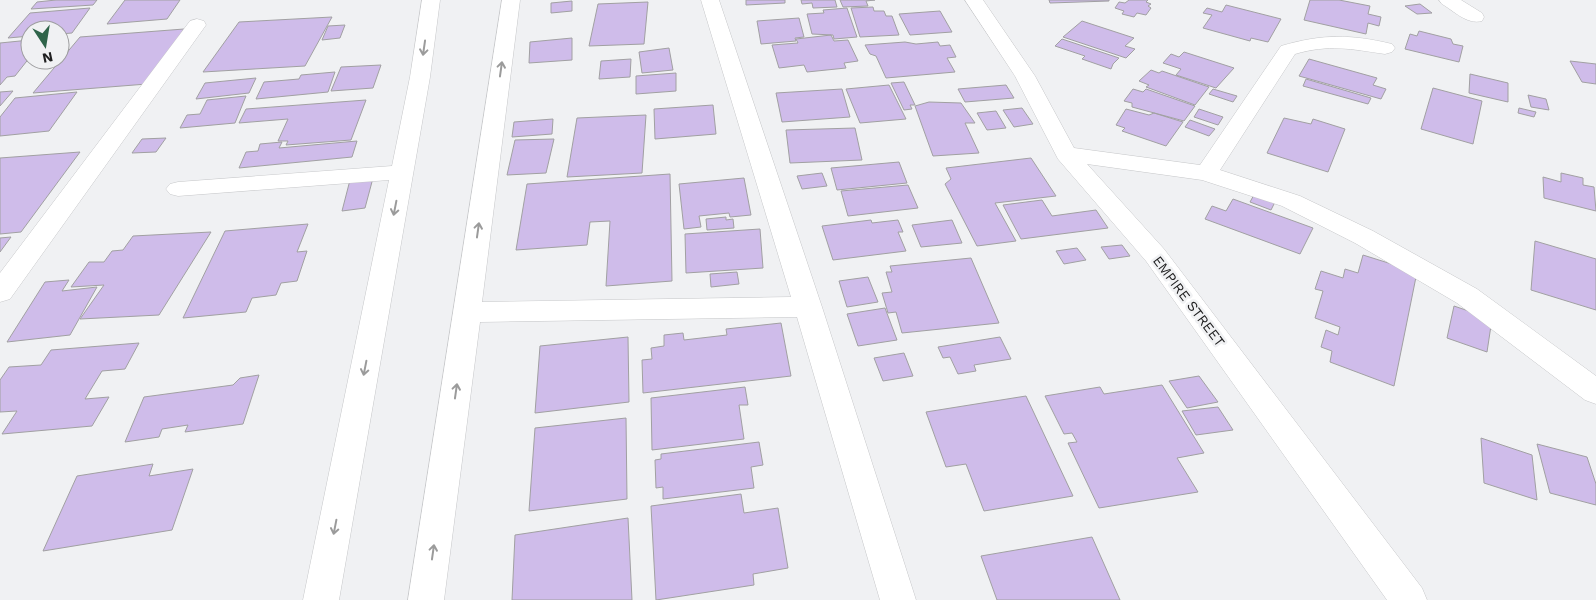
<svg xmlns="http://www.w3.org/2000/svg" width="1596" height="600" font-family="'Work Sans',sans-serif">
<rect width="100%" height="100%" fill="#f0f1f3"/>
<!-- building -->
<path fill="#cfbcea" stroke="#a1a0a2" d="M56,0H97L93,5L31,9L37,2Z
M125,0H180L167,19L107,24Z
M746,0H785V3L746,5Z
M801,0H835L837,7L813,8L812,3L802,4Z
M840,0H875L866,1L868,6L843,7Z
M1049,0H1109V1L1050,3Z
M1129,0H1148L1146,2L1151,4L1148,6L1151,8L1146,15L1137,13L1134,17L1122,14L1124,11L1115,8L1119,2L1125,3Z
M1310,0H1339L1370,6L1368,14L1381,17L1379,26L1368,23L1366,34L1304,20Z
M572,1V11L551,13V3Z
M648,2L644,44L589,46L598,4Z
M1420,4L1432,13L1417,14L1405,6Z
M1226,5L1281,19L1268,42L1251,38L1250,41L1203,28L1212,15L1203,13L1207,8L1222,12Z
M873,7L874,11H884L886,16H892L899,35L860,37L851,8Z
M90,8L72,33L60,34V30H30V36L8,38L30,13Z
M847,8L857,37L834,39L833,35L812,34L807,14L824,13L823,10Z
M940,11L952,32L910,35L899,14Z
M332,17L305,66L203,72L239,22Z
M799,18L804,37L795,38L796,41L761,44L757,21Z
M1082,21L1134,38L1125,46L1135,49L1126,58L1063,37Z
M345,25L340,38L322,40L328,26Z
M184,29L147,84L33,93L80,37Z
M1419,31L1451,39L1453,44L1463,46L1459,62L1405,49L1410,34L1417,36Z
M831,35L834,41L848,40L858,61L844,63L846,68L807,72L804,65L779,68L772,45L798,43L796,39Z
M572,38V60L529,63L530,42Z
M1062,39L1119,58L1113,64L1111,69L1082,59L1085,56L1055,46Z
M30,40V57L15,76L7,77L0,85V43Z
M905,42L916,44L938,42L940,46L950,45L956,57L947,58L955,72L886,78L876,56L870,54L865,45Z
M669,48L673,70L642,73L639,52Z
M1184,52L1234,68L1216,88L1176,75L1181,69L1163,63L1171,54L1179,57Z
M631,59L630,77L599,79L601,61Z
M1309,59L1377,78L1373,85L1386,89L1381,99L1299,76Z
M1570,61L1596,64V84L1582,82Z
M381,65L373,88L331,91L341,67Z
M1151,70L1159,73L1162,71L1209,87L1195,105L1146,87L1149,85L1139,81Z
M335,72L328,92L256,99L264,82L299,79L301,75Z
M676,73V91L636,94V76Z
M1470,74L1508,83V102L1469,93Z
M256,78L249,93L196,99L205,83Z
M1306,79L1371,98L1368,104L1303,86Z
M904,82L915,105H910L912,109L904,110L891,83Z
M889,85L906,119L860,123L846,89Z
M1006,85L1014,98L965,102L958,89Z
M1433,88L1482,101L1473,144L1421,129Z
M842,89L850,117L782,122L776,93Z
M1133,89L1143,92L1146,89L1195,106L1184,121L1132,107V103L1124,101Z
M1213,89L1237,96L1233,102L1209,94Z
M13,91L0,106V92Z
M77,92L49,131L0,136V117L15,98Z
M1528,95L1546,99L1549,110L1531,107Z
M246,96L235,123L180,128L187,115L200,114L207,100Z
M366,100L351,140L286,145L288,141H278L288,119L239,123L246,109Z
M929,102L961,103L975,123H965L979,153L933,156L915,106Z
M713,105L716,134L655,139L654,109Z
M1022,108L1033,124L1014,127L1003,110Z
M1519,108L1536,112L1534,117L1518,113Z
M1126,109L1149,115L1154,113L1183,122L1166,146L1122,131L1125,128L1116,125Z
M1199,109L1223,117L1218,125L1194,117Z
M996,111L1006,128L987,130L977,113Z
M646,115L642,173L567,177L577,118Z
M1284,118L1311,124L1313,119L1345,129L1328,172L1267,153Z
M553,119L552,134L512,137L514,122Z
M1190,120L1215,129L1209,136L1185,127Z
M855,128L862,160L790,163L786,130Z
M166,138L156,152L132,153L142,139Z
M554,139L546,173L507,175L515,140Z
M357,141L352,157L239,168L246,152L258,151L260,144L282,142L279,148Z
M80,152L21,232L0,234V158Z
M1031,158L1056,196L995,203L1016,241L977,246L945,184L951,179L946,168Z
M899,162L907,183L837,190L831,168Z
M822,173L827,186L802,189L797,176Z
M1561,173L1583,178V185L1594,187L1596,211L1544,198L1543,177L1561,182Z
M670,174L672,281L606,286L610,221L590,222L587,245L516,250L527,184Z
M373,178L365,208L342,211L350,180Z
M744,178L751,215L730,217L729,213L699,216L701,227L684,229L679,184Z
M908,185L918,208L848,216L841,191Z
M1255,193L1276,200L1271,210L1250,202Z
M1233,199L1313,228L1300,254L1205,219L1212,206L1226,211Z
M1042,200L1052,216L1096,210L1108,228L1021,239L1003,205Z
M726,217V220L733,219L734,228L707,230L706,219Z
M871,220L872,223L898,220L903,232H898L906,251L833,260L822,226Z
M952,220L962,243L921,247L912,225Z
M308,224L297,252L307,251L297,281L281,283L276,295L252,298L246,312L183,318L225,231Z
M760,229L763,268L686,273L685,234Z
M211,232L159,315L80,319L104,285L71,287L89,262H104L112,251L123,250L133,236Z
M11,237L0,252V238Z
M1535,241L1596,259V310L1531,290Z
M1122,245L1130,256L1109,259L1101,247Z
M1077,248L1086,260L1064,264L1056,251Z
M1363,255L1417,272L1394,386L1330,362L1332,351L1321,347L1326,330L1338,335L1340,327L1315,318L1323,291L1315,289L1321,271L1343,278L1345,269L1358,273Z
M971,258L999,323L902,333L896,312L888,313L882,293L892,292L886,272H892L890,266Z
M737,272L739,284L711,287L710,274Z
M868,277L878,302L847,307L839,281Z
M69,280L62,291L97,287L70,335L7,342L45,282Z
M1454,306L1492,319L1487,352L1447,338Z
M885,308L897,340L858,346L847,314Z
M781,323L791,376L643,393L642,360L652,359L651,348L664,346V335L683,333L684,340L727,335L726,329Z
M628,337L629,402L535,413L540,346Z
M1000,337L1011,359L974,365L976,371L958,374L950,357L943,358L938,347Z
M139,343L125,369L102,371L85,399L109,397L92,426L2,434L17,411L0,412V380L9,367L41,365L51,350Z
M904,353L913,376L883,381L874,358Z
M259,375L243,424L185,432L188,425L162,429L159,437L125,442L144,397L233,385L240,378Z
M1199,376L1218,402L1187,408L1169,381Z
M1162,385L1204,453L1177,458L1198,492L1099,508L1068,443L1077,442L1072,433L1064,434L1045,396L1100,387L1104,394Z
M745,387L748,405H739L744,439L652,450L651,398Z
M1026,396L1073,496L984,511L966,464L946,467L926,412Z
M1218,407L1233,430L1196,435L1182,411Z
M626,418L627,499L529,511L535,428Z
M1481,438L1532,455L1537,500L1484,483Z
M759,442L763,465L751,467L754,488L663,499V487L656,488L655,460L661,459V454Z
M1537,444L1587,457L1596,484V505L1550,493Z
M153,464L149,476L193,469L172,530L43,551L77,476Z
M741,494L744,513L778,508L788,568L753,574L754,585L656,600L651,506Z
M628,518L632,600H512L515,535Z
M1092,537L1120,600H997L981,556Z"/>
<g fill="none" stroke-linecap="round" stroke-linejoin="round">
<defs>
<path id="minor" d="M422,0H440L430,77L339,600H303L389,180L178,196L170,194L166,189L170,184L178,182L392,166L410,77Z
M502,0H520L482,302L791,297L701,0H719L822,307L916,600H880L797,317L480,322L444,600H408Z
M965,0H983L1035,76L1074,148L1200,165L1281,46C1322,34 1350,34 1392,44L1395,48L1392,52L1385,54C1351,49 1329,44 1295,54L1220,170L1300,196L1373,231L1477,289L1596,376V404L1585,400L1457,303L1355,243L1282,206L1202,180L1087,164L1164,249L1422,588L1427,600H1387L1146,261L1058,159L1015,76Z
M1439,0H1461L1482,13L1484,17L1482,21C1467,25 1454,11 1442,4Z
M197,19L204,21L206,25L10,299L0,302V273L190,21Z"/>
</defs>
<!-- minor casing -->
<use href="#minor" stroke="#c6c7c9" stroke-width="1"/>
<!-- minor -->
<use href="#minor" fill="#fff" fill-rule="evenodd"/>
</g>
<!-- one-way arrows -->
<defs><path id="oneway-shaft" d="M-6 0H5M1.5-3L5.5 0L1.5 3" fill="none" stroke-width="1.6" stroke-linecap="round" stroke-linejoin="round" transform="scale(1.25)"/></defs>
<g stroke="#9b9b9b">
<use href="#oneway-shaft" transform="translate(424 48) rotate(98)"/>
<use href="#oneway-shaft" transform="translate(501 69) rotate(-82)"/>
<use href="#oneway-shaft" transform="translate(395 208) rotate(101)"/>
<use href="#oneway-shaft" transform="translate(478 230) rotate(-82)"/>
<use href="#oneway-shaft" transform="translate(365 368) rotate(101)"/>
<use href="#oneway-shaft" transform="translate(456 391) rotate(-82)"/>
<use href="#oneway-shaft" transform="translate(335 527) rotate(101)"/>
<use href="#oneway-shaft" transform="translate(433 552) rotate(-82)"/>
</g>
<g text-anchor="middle" stroke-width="5" stroke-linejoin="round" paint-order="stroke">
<!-- street labels -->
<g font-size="14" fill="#202021" stroke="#f0f1f3">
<text transform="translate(1189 301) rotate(53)" y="5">EMPIRE STREET</text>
</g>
</g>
<!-- north arrow -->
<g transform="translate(45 45) rotate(168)"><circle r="24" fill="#f0f1f3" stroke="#9d9d9f"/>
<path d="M0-4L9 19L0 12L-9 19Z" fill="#2f644a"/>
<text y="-8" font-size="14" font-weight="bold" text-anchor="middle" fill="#202021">N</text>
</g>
</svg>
